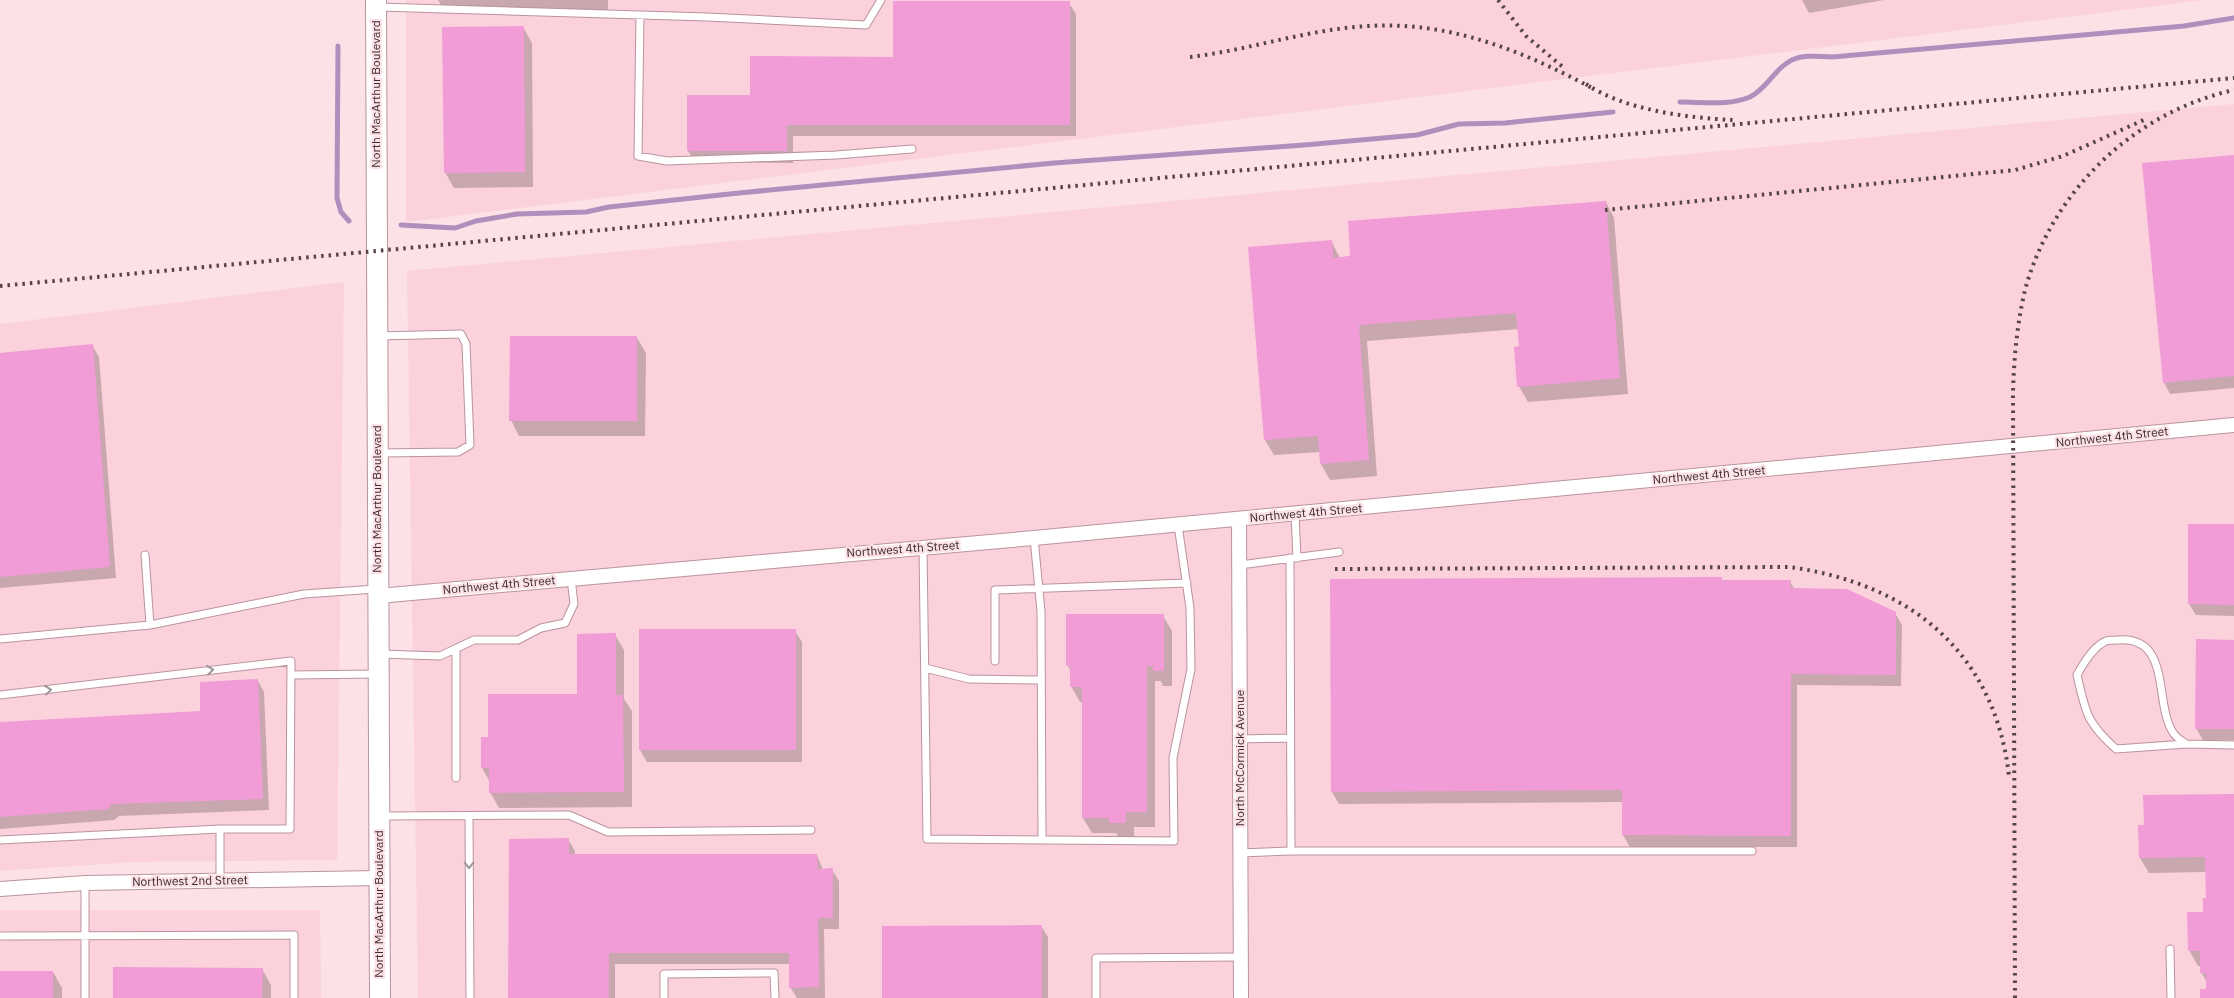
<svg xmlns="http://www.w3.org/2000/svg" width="2234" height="998" font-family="'IBM Plex Sans',sans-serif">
<rect width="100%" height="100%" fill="#fce1e7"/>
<!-- built -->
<path fill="#fbd1db" d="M406,0H2205L406,222Z
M2234,104V998H418L407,271Z
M344,282L337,860L133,862L0,871V324Z
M0,910H320L321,998H0Z"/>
<!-- shadow -->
<path fill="#0003" d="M438,0H608V10H444Z
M1802,0H1884L1809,13Z
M1069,3L1076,14V136H793V163L695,162L688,151L751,97L894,58Z
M523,27L532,43L533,187L454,188L445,172Z
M2234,156V388L2170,394L2164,382Z
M1606,202L1614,218L1628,394L1528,402L1519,386V329L1367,341L1377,476L1330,480L1321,464L1320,452L1274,455L1265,440L1331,241L1340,258Z
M637,338L646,353L645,436H519L511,420Z
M92,345L99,357L116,578L0,588V354Z
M2234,526V616L2196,615L2189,604Z
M1332,580L1790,582L1795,590L1895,613L1902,625L1901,686L1797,685V847H1630L1623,835V802L1339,804L1332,792Z
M1068,616H1163L1172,631V686H1163L1161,681H1155V827H1134V838H1119L1116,833H1092L1083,818V702H1080L1071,686V672L1068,666Z
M640,631H795L802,642V762H647L640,750Z
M615,635L624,650V699L632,711V807L499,808L490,792V782L482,768V738H489L578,695Z
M2234,641V740H2203L2196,728Z
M258,681L264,692L269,810L119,816L114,820L0,829V723L202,712Z
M2234,795V998H2201L2208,991L2207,983L2202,973L2201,966H2198L2189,950L2205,913L2207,899V872L2149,873L2140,858L2145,826Z
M568,839L575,851V856L817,855L823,870H832L839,881V929H824L825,998H797L790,987V964H615V998H510Z
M1041,926L1048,937V998H883Z
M262,969L271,985V998H114Z
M0,972H53L62,988V998H0Z"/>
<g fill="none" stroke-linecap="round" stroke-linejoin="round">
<!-- stream -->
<path stroke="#b28ebd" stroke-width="5" d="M338,46L337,198L341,212L349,221
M1680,102C1703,102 1729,106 1750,97C1766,89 1773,72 1787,63C1799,54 1818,56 1832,57L2184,26L2234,18
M401,225L455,228L476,221L517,214L586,212L609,207L739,193L1054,163L1304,145L1417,135L1459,124L1505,123L1613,112"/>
</g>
<!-- building -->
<path fill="#f19bd7" d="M893,1H1070V125H787V151H687V95H750V56L893,57Z
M524,26L525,172L444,173L442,27Z
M2234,155V376L2163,383L2142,163Z
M1606,201L1620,378L1517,387L1514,347L1519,346L1516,313L1359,325L1369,460L1320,464L1318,436L1264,440L1248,247L1332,240L1333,258L1350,256L1348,221Z
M510,336H637V421H509Z
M93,344L110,567L0,577V353Z
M2188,524H2234V605L2188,604Z
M1722,577V580H1791L1790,588L1847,589L1896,612V675L1791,674V836L1622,835V790L1331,792L1330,579Z
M1066,614H1164V671H1153V666H1147V812H1126V823H1109V818H1082V687H1070V666H1066Z
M639,629H796V750H639Z
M616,633V695H623L624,792L489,793V768H481V737H488V694H577V634Z
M2196,639L2234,640V729H2195Z
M258,679L263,799L112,804L108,809L0,817V722L200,711V682Z
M2234,794V998H2200V989H2206V973H2200V951H2188L2187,912H2203V898H2206L2205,857L2139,858L2138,825H2144L2143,795Z
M569,838V854H817L818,869L833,868V918H818L819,987L789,988V953H609V998H508L509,839Z
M1042,925V998H882V926Z
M113,967L263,968L262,998H113Z
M0,971H53V998H0Z"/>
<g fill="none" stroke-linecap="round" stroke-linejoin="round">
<defs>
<path id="service" d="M379,7L707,17L866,25L881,0
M640,15L638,156L667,161L836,155L912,149
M378,336L461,334L466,344L470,445L458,452L380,453
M1295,514L1297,558
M1034,538L1041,611L1042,840
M923,548L927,839L1174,841L1173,758L1191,669L1190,608L1178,525
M145,555L150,625
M1240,565L1339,552
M0,639L150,625L304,594L376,589
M381,654L440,656L474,640H518L541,628L565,623L574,604L571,578
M995,661V590L1187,583
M925,668L969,679L1041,680
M291,675L378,674
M0,695L291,661L290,829H220L0,840
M1240,739L1290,738
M2186,744C2182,741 2177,738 2174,734C2153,705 2173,636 2118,640C2115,640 2109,640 2106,641C2094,646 2083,664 2077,675C2086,713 2086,722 2116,749L2186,744L2234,745
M456,778V649
M382,816L569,815L608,832L811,830
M469,816L470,998
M220,829V881
M1291,851H1752
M1240,853L1291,851L1290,558
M0,936L294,935V998
M2170,949L2171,998
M85,998V883
M664,998V974L774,973L775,998
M1096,998V958L1240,957"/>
<path id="minor" d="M1239,519L1241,998
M378,596L1034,538L2234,425
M0,889L85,883L379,878"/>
<path id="secondary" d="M376,0L380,998"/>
</defs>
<!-- service casing -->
<use href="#service" stroke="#bb939c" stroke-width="9"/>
<!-- minor casing -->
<use href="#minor" stroke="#bb939c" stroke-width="16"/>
<!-- secondary casing -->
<use href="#secondary" stroke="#bb939c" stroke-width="22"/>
<!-- service -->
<use href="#service" stroke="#fff" stroke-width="7"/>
<!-- minor -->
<use href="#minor" stroke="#fff" stroke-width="14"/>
<!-- secondary -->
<use href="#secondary" stroke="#fff" stroke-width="20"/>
<!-- rail -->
<path stroke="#564448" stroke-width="4" stroke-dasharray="2.5 5" stroke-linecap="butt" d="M1498,0L1526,36L1564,68
M1190,57C1250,50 1308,29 1369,26C1449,21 1523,51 1592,88
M1586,84C1624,110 1688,118 1733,120
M1605,210L2015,170L2063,156L2146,119
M0,286L2234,78
M1335,569L1789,567C1909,583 1995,652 2009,776
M2015,998L2013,392C2014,358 2017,324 2025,290C2052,191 2134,112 2234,90"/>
</g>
<!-- one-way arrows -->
<defs><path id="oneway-chevron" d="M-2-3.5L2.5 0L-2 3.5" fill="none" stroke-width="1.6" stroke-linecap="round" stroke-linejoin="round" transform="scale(1.25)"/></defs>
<g stroke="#9d9597">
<use href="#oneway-chevron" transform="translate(210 670) rotate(-6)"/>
<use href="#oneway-chevron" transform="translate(48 690) rotate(-7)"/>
<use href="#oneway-chevron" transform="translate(469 865) rotate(90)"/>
</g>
<g text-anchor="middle" stroke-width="4.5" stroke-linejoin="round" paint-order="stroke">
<!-- street labels -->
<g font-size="12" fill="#3b2b2f" stroke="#fce1e7">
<text transform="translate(376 94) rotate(-90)" y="4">North MacArthur Boulevard</text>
<text transform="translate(2112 437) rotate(-6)" y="4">Northwest 4th Street</text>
<text transform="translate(1709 475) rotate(-5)" y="4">Northwest 4th Street</text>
<text transform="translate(377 499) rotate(-90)" y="4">North MacArthur Boulevard</text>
<text transform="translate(1306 513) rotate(-5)" y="4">Northwest 4th Street</text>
<text transform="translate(903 549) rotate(-4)" y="4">Northwest 4th Street</text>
<text transform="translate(499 585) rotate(-5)" y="4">Northwest 4th Street</text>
<text transform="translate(1240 758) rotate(-90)" y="4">North McCormick Avenue</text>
<text transform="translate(190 881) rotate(-1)" y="4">Northwest 2nd Street</text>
<text transform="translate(379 904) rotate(-90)" y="4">North MacArthur Boulevard</text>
</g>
</g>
</svg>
